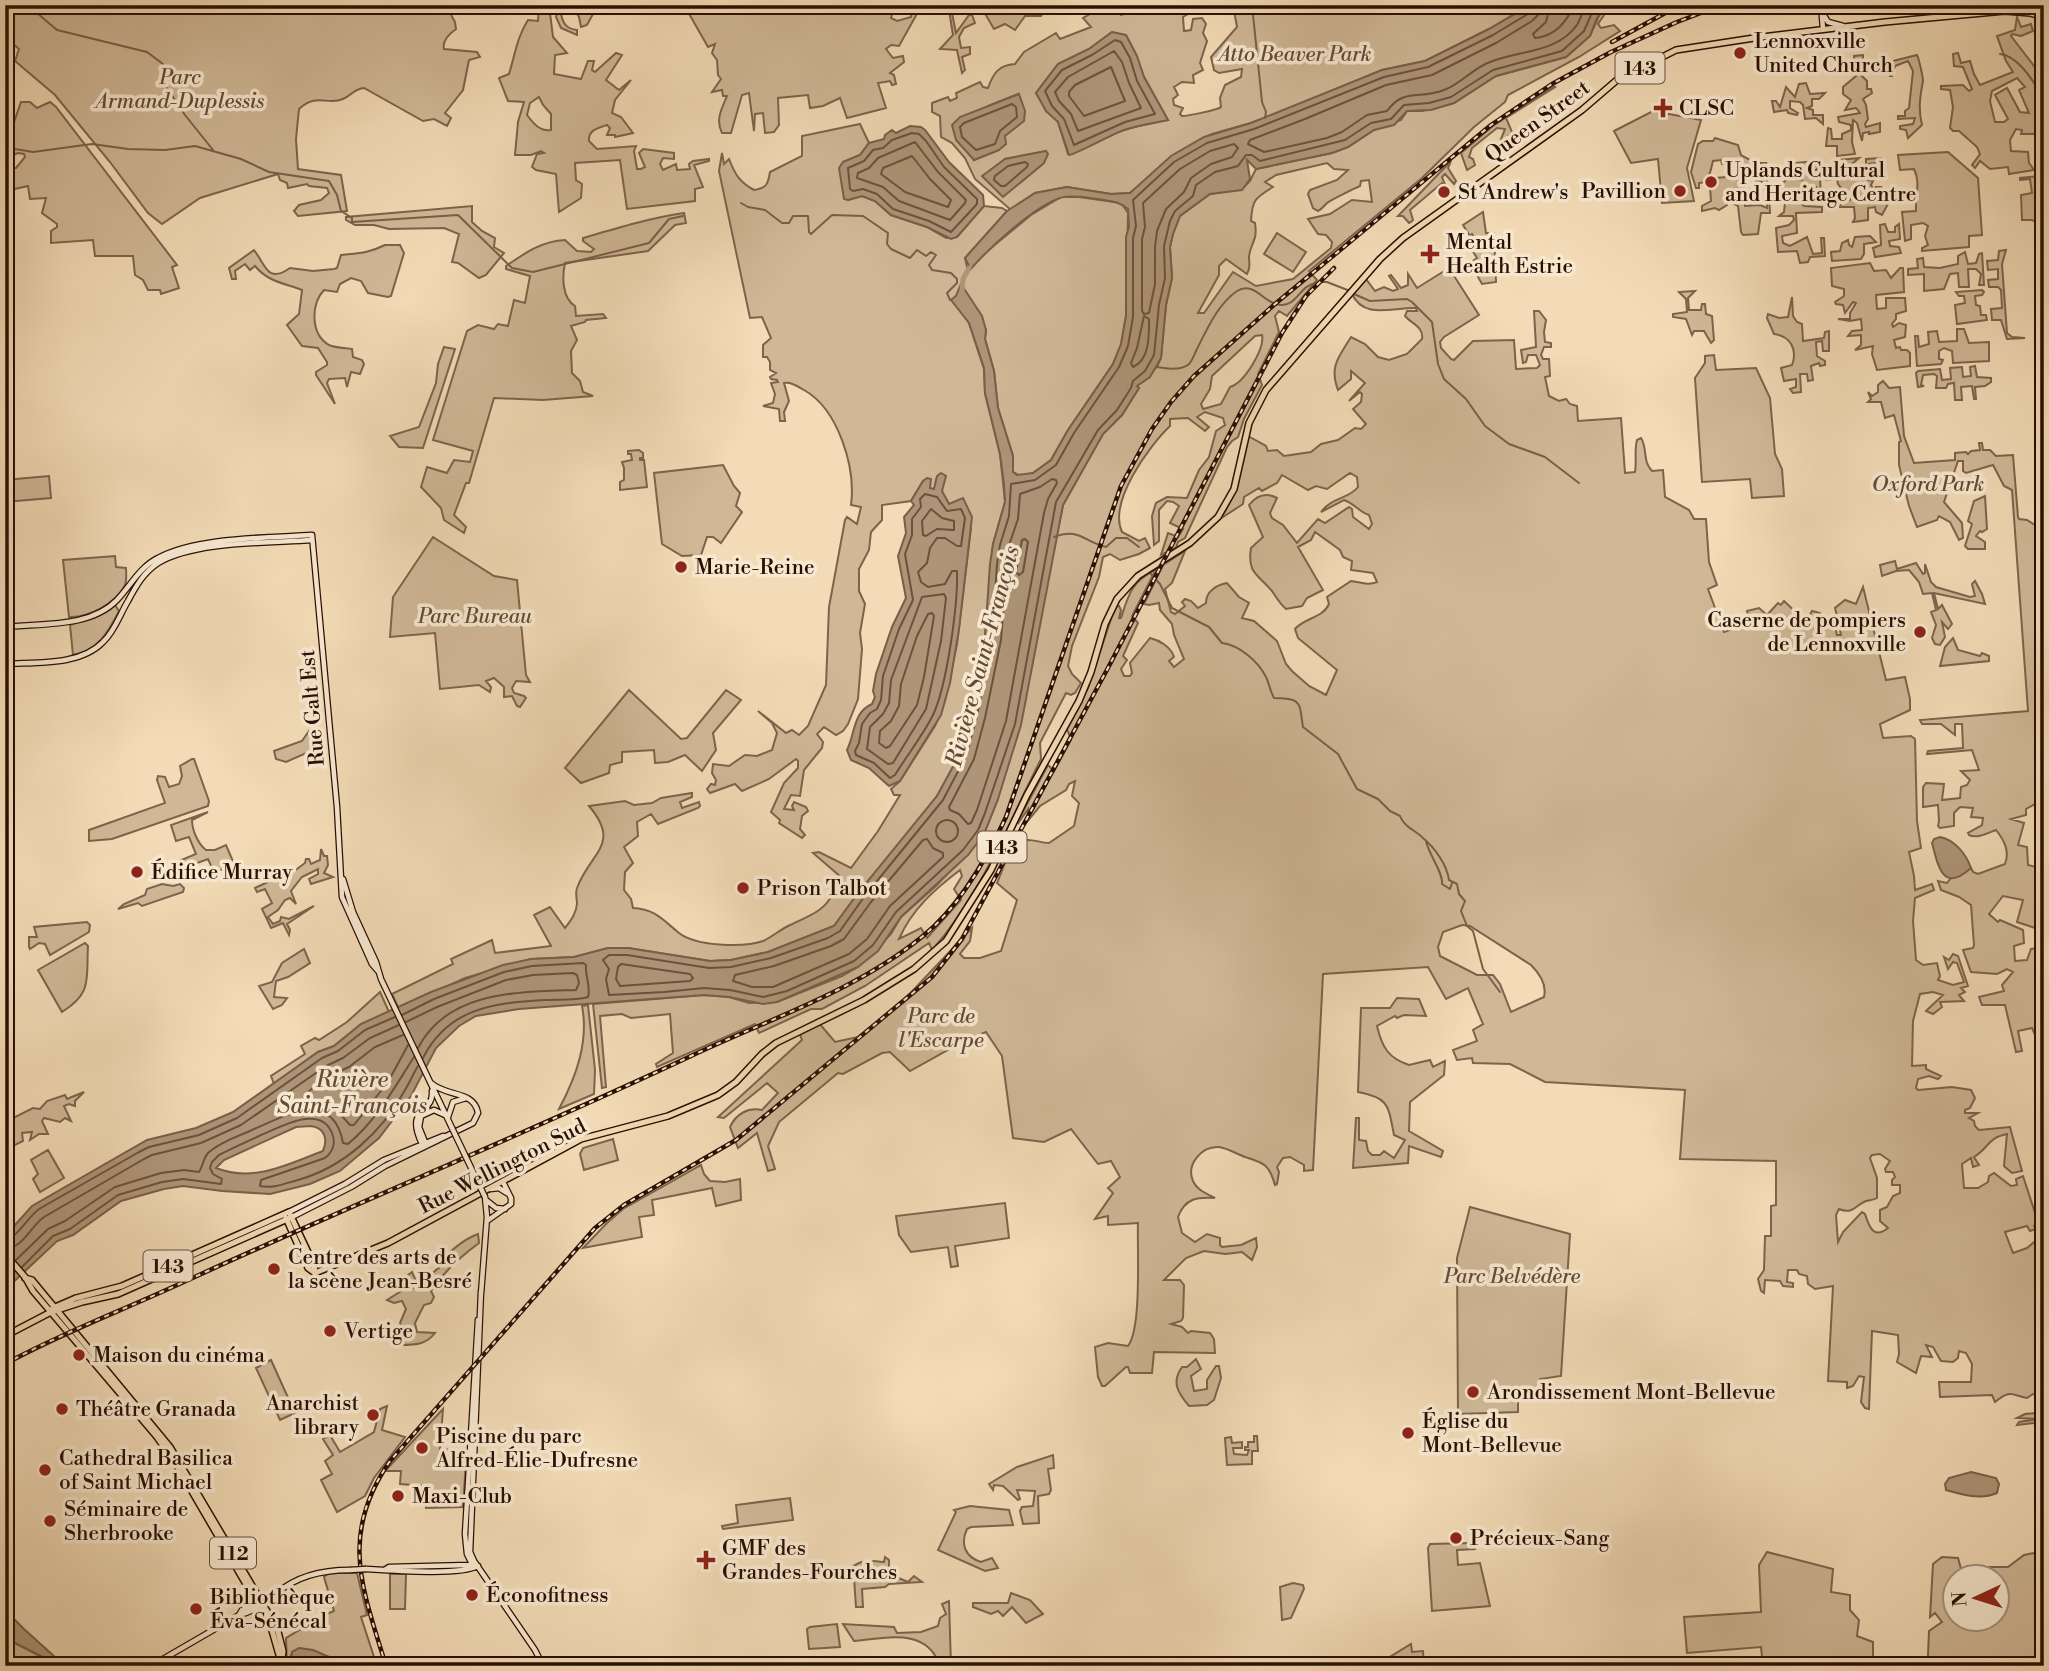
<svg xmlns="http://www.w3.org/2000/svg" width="2049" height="1671" font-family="'Libre Bodoni',serif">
<rect width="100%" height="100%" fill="#f2dbb6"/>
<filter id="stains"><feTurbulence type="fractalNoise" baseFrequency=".00286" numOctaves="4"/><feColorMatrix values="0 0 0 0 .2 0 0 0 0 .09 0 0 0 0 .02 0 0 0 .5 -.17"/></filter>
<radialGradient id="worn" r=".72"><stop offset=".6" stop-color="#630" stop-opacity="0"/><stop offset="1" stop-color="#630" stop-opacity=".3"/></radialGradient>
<!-- green -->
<path fill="#d0b897" stroke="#7d634c" stroke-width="2" fill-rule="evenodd" d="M9,5H452L448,9L455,22L456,29C449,34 442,41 444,49L477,52L480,57L469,60L463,90L445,113L451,118L447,126L434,119L423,121L364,88C354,89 352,95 343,99C327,106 317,92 299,109L296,139L298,169L341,175L347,211L298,216L294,211L299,205L321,200L329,193L327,188L309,186L307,184L288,188L287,183L280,180L278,174L200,198L162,224L148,213L110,162L55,95L15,61L19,49L13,44V39L10,40L5,33V27L13,28L12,10Z
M539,5H549L553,37L567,53L555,55L554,74L581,79L588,61H594L592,70L595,72L616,53L622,55L606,80L619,90L631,80L615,100L612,113L621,117L633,133L615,137V135H607L610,128L607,125C598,128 588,130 589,141L597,149L636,146L634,151L637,169H641L645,167L639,153L643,149L674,153V159L663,158L660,164L663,170L676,164L677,170L690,169L689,164L693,161L709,159V161L694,165L703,187L695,189V201L627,209L620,160L575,163L576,180L582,184L581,198L559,212L556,174L536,170L532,167L537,154L544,153L541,151L531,155H515L518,122L524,102L508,101L499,78L509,74C515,55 517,37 528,20L538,21ZM539,97L543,105L551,114V130C540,132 533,123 527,115L530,103Z
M560,5H598L599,8L593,14L587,25L581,27L579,17L573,8L562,11L561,14C563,24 567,29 577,30V35L561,28L556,17Z
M684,5H895L891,18L897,21L911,17L912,5H918V12L899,46L891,45L886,49L893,58L903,56L904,62L890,73L894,75L896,84L892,85L890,81L878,83L886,108L847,118L840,98L823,106L810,108L808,95L778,98L779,125L774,132L765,133L763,113L755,114L754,131L749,93L742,95L731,133H722C715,120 722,108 727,96H723L722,90L712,92L721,79L718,75L717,60L712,53L715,44L708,47Z
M980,5H1042L1044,10L1041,16H1025L1015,30L1005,24L994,29Z
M1106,5H1116L1121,15L1139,9L1137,5H1203L1183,17L1184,31L1191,30L1193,19L1202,18L1206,24L1203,33L1207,41L1200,63L1203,70L1193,75L1194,83L1182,82L1174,87L1178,95L1173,99L1174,105L1183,108L1180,114L1182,116C1187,116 1218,110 1221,107L1220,98L1225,85L1241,77L1242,69L1219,73L1214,70L1211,57L1237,27L1233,5H1530L1489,29L1425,61L1382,70L1299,105L1251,123L1212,134L1194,143L1130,193L1111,194L1067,187L1035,193L1011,210L975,179L965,158L952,143L941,137L940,116L932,112V103L948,97L950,101L957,98L956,93L980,82L983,87L988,88C993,74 998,65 1015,64L1024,52L1056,33L1060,39L1091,27L1083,18ZM1112,32L1132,48L1144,77L1168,120C1142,125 1116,130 1093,143C1085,147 1078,154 1068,154L1058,122L1036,93L1058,64L1089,49ZM1018,94L999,150L974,160L988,106ZM1046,151L1044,163L1021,182L1005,159Z
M951,8L956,33L969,15H972L975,23L964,28L959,37L961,48L970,47V54L962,57L965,70L962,73L957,50L940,49L953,35L949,10Z
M1601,11L1604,15L1598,24L1601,28L1614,25L1620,31L1579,57L1508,95L1505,102L1474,127L1422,178L1309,271L1317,280L1287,316L1279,311L1275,316L1279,332L1258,374L1262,385L1244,419L1238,437L1232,441L1227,447L1185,538L1178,542L1176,548L1161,555L1168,533L1178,537L1183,529L1170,523L1179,506L1173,502L1167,501L1159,510V541L1154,545L1152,516L1156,503L1167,497L1187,498L1199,470L1209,457L1216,431L1225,425L1223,418L1205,412L1197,417L1209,427L1205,431L1188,418L1170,419V426C1149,446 1108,502 1122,532L1139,541L1145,538L1150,548L1139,554L1120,560L1110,554L1103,557L1099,577L1072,646L1068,666L1072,674L1081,683L1075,693L1071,695L1066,693L1040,743L1041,759C1008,824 981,895 932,950L929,943L865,986L822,1009H811L759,1033L755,1024L657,1067L656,1064L673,1053L670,1014L631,1018L622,1014L600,1016L606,1087L602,1088L593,1004L704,995L729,997L749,1003L777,1002L842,976L858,967L891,934L901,917L937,885L984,834L998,799L1040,619L1063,505L1103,434L1122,415L1139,388L1136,386L1157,367L1161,358L1166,305L1172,278L1170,247L1173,234L1180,216L1210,194L1242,189L1250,181L1256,169L1332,153L1348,147L1374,130L1401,120L1407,111H1422L1454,103L1496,76L1566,57L1590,36ZM1327,163L1334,169L1348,170L1337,180L1310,190L1308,194L1313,208L1318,211C1322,209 1324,206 1327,203C1331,200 1355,188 1360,186L1361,181L1369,180L1372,202L1352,200L1330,214L1308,219L1318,234L1326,235L1332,242L1331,248L1293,279L1256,286L1233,272L1204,313H1198L1219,275V266L1226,259L1247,274C1251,267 1249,265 1249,257C1250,243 1258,242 1255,223L1251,221C1252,200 1255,198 1273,187L1265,182L1276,175ZM1262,335C1265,349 1244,383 1230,387L1221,404L1203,409L1201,404L1210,389L1212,376L1255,336ZM960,870L962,876L954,889L961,900L927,938L921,928L899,939C912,909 935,889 960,870Z
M2017,17L2021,27L2031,24L2033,31L2021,36L2012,34L2011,36L2044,79V126L2041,127L2040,134H2021L2022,130L2016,129L2010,140L2011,151L2028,152L2029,163L2034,170L2009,174L2008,167L1990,169L1980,161L1975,168L1972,165L1980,154L1977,147L1959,131H1953L1950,128L1953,107L1950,90L1941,89V86L1963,85L1969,91L1972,89L1963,67L1954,66L1953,54L1958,53L1961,63L1970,61L1974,74L1980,85L2013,72L2006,61L1997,36L2015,30ZM2017,78L2025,87L2019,90L2029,113L2020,112L2007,88L1995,95L2008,119L2004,122H1995L1990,101L1992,91Z
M1863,55V69L1860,74L1867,81V89H1871L1872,93L1863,99L1866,105L1868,119L1865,124L1866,127L1880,123V132L1869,134V132L1863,133L1862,141L1857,123L1853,120L1852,142L1855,154L1837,156V146H1826L1828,128L1831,129L1832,139H1842V134L1851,130V125L1839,122L1838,117L1860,113L1856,108L1845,110L1851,100L1843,94V87L1856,76L1854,56Z
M1917,55C1919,59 1923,77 1923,81C1920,97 1918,109 1922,125L1908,138L1906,130L1900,129V126L1913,124L1915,118L1898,119V116H1905V111L1909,108L1913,71L1908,61L1895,66L1892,76H1890L1889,62Z
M1806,83L1810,94L1825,93L1819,99H1812V106L1807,108L1813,110V115H1823V124L1816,118L1805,119L1803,105L1800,102L1790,101V108L1798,113L1797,115L1788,113L1787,110L1774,112L1772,101H1776L1780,107L1786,87L1795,97L1799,84Z
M1553,86L1555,87L1506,118L1512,132L1508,137L1507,147L1505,148L1501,139L1505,129L1497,128L1472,148L1469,157L1473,159L1475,165L1467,170L1461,153L1493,126Z
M21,102H30L37,108L50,102L56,107L177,265L172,267L179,288L161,294L160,290H148L143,280L135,275L133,256H95L93,240L51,243V231L57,227V224L42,213L46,198L30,199L28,186L10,190L5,178V168H16L25,157L24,154L18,153L5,158V130L13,125Z
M1653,111L1701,120L1687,168L1694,201L1662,203L1658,159L1631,163L1614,131Z
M860,124L869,143L860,155L843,162L848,200L862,196L875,201L891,215L927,227L946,238L957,237L984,206L1002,208L1007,211L965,258L968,271L985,253L1031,215L1061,197H1079L1121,203L1128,213L1126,316L1121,345L1113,364L1068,430L1051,460L1033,473L1021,476L1013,472V456L998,408L994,371L985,339L986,330L962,285L956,296L962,312L969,323L984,369L985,393L1000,454L1005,502L993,544L985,637L964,739L960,754L937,796L902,841L858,893L834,926L768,952L731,960L710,961L628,948H608L574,957L531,959L465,978L399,1009L392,994L453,964L451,959L492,940L495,953L551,946L534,915L550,907L565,928C571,920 576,914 577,904C577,898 575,893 577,888C590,852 622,845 589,806L625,801L634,805L652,803L661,798L692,793V797L680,802L682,808L699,802L700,806L698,808L658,824L651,814L637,822L638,836L624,847L633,863L625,872L624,890L631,899L633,908C655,909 663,920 679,933C695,946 743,948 763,941C772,937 781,929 790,925C806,917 826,911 832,894L828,886L830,884L840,893L842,878L813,853L819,852L851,868L878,831L900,795H894L891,789L900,781L935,726L944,704L957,644L971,528L949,504L936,481L935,489H931L923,481L911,501L882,505V520L871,532L869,550L859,569V591L865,604L860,633L862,649L858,699L848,724L843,731L836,735L824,727L817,734L823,742L822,748L804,770L800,796L791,795L784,809L794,810L792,806L794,802L806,807L808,811L802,816L800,829L805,835L802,838L779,823L780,820L771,812L784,783L798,768V761L796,759L769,779L742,791L735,784L710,793L707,789L711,784L715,785L716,780L712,773L713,764L729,766L745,755L757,756L772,750L777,733L772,723L758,711L786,733L792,730L799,735L808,726L826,685L829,607L845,520L847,517L857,524L861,507L851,505C856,467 838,409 804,390C797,386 791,382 784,383L789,401L784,412L785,421H780L779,409L763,406L773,403L775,394L771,383L778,382L777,380L771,379L770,377L776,373L770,370V362L767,357H763V345L771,338L762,317L750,318L719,171L722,153L724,164L729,159C735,174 739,182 754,190C767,188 768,184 770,172L802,156V136Z
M1715,138L1738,145L1741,155L1750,160L1752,172H1759L1760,163H1766L1764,168L1766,172L1769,194H1766L1762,182L1756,181L1755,174L1743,175L1745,206L1760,205L1767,208V197H1769L1770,213H1761L1758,234L1743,235L1741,232L1738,206L1732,203L1738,195H1742L1741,187L1726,191L1727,205L1719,210L1715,208L1702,211V206L1711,201L1710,187L1716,186V178L1738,176L1731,163L1722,164L1721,160L1713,161C1712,167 1709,176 1706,182L1699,183V188H1696L1691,172L1698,144L1703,141H1713Z
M1948,152L1978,178L1982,235L1969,236V247L1922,251V248L1928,245L1925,236L1928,226L1923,223L1911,225V239L1905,241L1902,212L1916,211C1915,196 1921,183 1914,169L1900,170L1898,155Z
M1859,158L1852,164L1853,174L1859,177L1866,173V159L1881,158L1882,170L1876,169L1875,163L1869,164L1870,174L1868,180L1873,181L1871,185L1875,193L1876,187H1881L1885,194L1883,202H1889L1882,215L1876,212L1875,207L1868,208V220L1853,222L1855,218L1854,207H1840V201L1850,200L1851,197L1846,192L1827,194V191L1842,189L1838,184L1837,179L1826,180V175L1835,173L1839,160Z
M1451,161L1448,168L1456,181L1454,184L1445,174L1442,177L1446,187L1442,183L1410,210L1413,220L1411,222L1409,223L1403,216H1398Z
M1817,161V170H1808V176H1820L1821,199L1817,198L1816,187H1807L1802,204L1804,206L1822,207V212L1796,213L1797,233L1782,236L1783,243L1790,246L1807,237L1813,254L1822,253L1821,238H1824L1825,256L1810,257L1808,262L1800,263L1797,251L1778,252L1776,228L1789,225L1794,220L1793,216H1779L1784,212L1786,193L1783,188L1772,191V188L1783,183L1787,179L1802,180V169L1797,167L1794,163Z
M2039,176L2041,190H2044V247L2040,248L2038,223L2032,220H2022L2021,195L2032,193L2030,179L2020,180V178Z
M472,206V222L482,231L495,238L494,247L504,253L486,275L479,278L458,263L452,262L459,234L444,228L389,229L374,225H355L346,220V217Z
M1483,212L1486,233H1494L1496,282L1482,284L1470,263L1477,258L1469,245L1476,240L1472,234L1470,236L1463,225Z
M684,213L686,223L675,225L648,251L565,263C562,277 562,298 575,306L576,316L603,314L606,318L586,320L585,322L571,326L577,340L571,351L572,373L580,381L583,392L593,396L543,400L494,398L469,483H466L454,515L466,527L464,533L444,520L441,508L421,487L427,467L447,473L454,460L470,462L473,451L433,440L467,331L478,325L494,329L498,324L508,326L514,300L525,303L530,276L506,269V266C525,253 542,241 565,240L577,251L591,252L594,249L583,241V238C617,228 650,218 684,213Z
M1885,224L1888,232H1895V227L1899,224L1900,239L1889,241L1890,246L1899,247L1901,253L1875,257L1873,248L1881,245L1880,225Z
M1277,233L1306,252L1293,272L1264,254Z
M1870,236L1876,242L1864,244V254L1861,259L1832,261L1831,252L1840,251L1842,243L1848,240L1849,245L1852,247L1855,237Z
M385,245H400L404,253L391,296L388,297L368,293L361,281L351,278L340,284L337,292L324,290C311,304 310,334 329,345C335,348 345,348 352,349L353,357L362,360L364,364L360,374L351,372L347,387L345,378L329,379L327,383L335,404L316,375V372L327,365V362L318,348L302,346L287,325L299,314L302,290C284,283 268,282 255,266L250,270L245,264L235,271L236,279H232L229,268L254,250C266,265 267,284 290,268L313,271L334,269L337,268L341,255C359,253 369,253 385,245Z
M2006,250L2002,264L2007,333L2012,337L2025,338L2007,339L2001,320H1992L1991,309L2002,308L2001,290L1998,287H1989L1988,280L1998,279V269L1988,270L1987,261L1998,260L1999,251Z
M1965,252L1968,264L1976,263L1979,254L1982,253L1984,285H1979L1981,274L1976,269H1968L1969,287H1959L1958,273L1950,274L1944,289L1924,291V274L1908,275V269L1918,268L1917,259L1923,258L1924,267L1940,268L1958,264V256Z
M1870,263L1874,271L1886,270L1891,278L1900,268H1903L1904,292L1876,295L1877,309L1886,308V298H1905L1906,311L1896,314V319L1892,324L1893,327L1899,323L1906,325L1905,337L1894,340L1896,348L1900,347L1901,350H1907L1910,353V366L1877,370L1872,354L1873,346L1855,350L1861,345V335L1848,336L1852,331L1862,330L1861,319L1850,321L1838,319H1850V313L1856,303L1853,302L1845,313L1843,305L1836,304L1835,302L1844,296V289L1832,286L1831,268Z
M1449,268L1479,315L1444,337L1440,342L1441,348L1451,359L1454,360L1473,341L1514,340L1516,369L1537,368L1540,365L1536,355H1528L1526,362L1523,363L1521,350L1536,347L1534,311H1539L1546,320L1544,332L1545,342L1551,343V347H1544L1541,355L1543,359H1549L1550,376L1545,377L1549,396L1559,401L1566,399L1570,404L1577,406L1578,421L1621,418L1625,473L1635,472C1637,460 1634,451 1637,440L1641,438C1648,449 1642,461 1652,471L1663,470L1665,497L1689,510L1694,519H1706L1709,562L1717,585L1708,589L1724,632L1750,623L1747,611L1759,608L1767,615L1778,603L1781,605L1784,601L1804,620H1807L1812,611L1820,613L1821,618L1834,622L1837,635H1841L1835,608L1845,600L1856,604L1863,587L1886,680L1905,677L1910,699V710L1880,724L1883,738L1911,736L1915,739L1917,821L1921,848L1909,852L1914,876L1915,890L1932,884L1934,890L1915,898L1913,921L1916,960L1923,965L1937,963L1940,976L1938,980L1953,985L1964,982L1957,963L1953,962L1948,969L1944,957L1949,960L1953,954L1958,956L1968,986L1961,988L1965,992L1959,995L1964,1001L1940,1002L1942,1007L1933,1014L1926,1011L1943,995L1933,992L1920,994L1913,1021L1912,1066L1926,1065V1069L1941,1076L1938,1079L1929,1076L1918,1079L1916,1088L1918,1090L1952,1087L1971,1090L1975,1098L1970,1108L1965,1110V1113H1978L1969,1118L1974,1121L1975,1126L1979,1130L2010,1127L2022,1171L2012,1173L2004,1166L2007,1134C1987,1138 1989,1148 1974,1157L1979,1165L1973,1167L1971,1158L1962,1164L1964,1188H1978L1988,1182L1989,1176L1994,1173L2011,1186L2017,1185L2016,1179L2023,1176L2038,1222L2034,1226L2036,1229L2030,1231L2027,1226L2005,1232L2013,1253L2027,1248L2040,1237H2044V1422L2017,1425L2019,1422L2038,1419L2017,1418L2025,1414L2037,1413L2044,1406L2043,1397L2033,1394L2027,1398C2011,1395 2011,1389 1995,1402L1992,1395L1940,1397L1939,1382H1971L1972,1364L1966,1353L1959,1351L1958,1358L1953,1362L1941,1361L1933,1347L1926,1345L1932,1357L1921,1356L1916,1373L1897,1362L1899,1354L1898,1335L1872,1331L1869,1409L1865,1408L1861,1402L1864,1377L1859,1376L1853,1386L1847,1388V1382L1828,1381L1833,1286L1815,1289L1808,1284L1807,1276L1799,1274L1797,1270H1788L1787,1282L1793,1283V1287L1783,1286L1780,1281L1765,1280L1764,1293L1761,1291L1758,1279L1764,1270L1765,1236H1771V1206L1776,1205V1161L1680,1159L1685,1090L1545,1082L1510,1064L1473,1063L1472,1058L1457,1060L1453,1050L1477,1041L1473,1030L1483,1024L1468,988L1446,999L1428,967L1323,974L1313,1170L1304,1171V1165L1290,1157L1283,1158L1277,1167L1279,1172L1277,1184L1275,1185C1269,1164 1264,1163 1245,1157C1237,1154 1227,1148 1219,1147C1201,1146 1186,1165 1193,1181C1197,1190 1207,1194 1215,1198C1197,1197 1185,1198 1178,1217L1182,1233L1195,1242L1207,1234L1220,1238V1245L1222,1247L1241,1245L1256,1238L1257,1247L1252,1260L1242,1252L1225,1254L1204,1251L1186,1258L1164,1280H1180L1184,1285L1183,1318L1181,1321L1171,1324L1182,1327L1188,1333L1191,1331L1210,1333L1214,1339L1215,1353L1154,1352L1152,1373H1130L1128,1367H1126L1105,1386H1102L1098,1377L1095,1347L1108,1343L1128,1346C1142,1328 1137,1249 1138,1223L1108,1225V1216L1095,1219L1113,1193L1108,1188L1120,1177L1111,1161L1098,1164L1071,1129L1044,1142L1013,1138L1002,1056L986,1032L966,1040L910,1071L890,1052L882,1053L843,1074L838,1073L779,1122L768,1146L775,1169L768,1171L757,1133L738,1148L730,1127C736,1114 748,1107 762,1110L778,1093L767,1083L724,1118L718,1117L802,1040L799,1032L819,1023L835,1042L858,1037L902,1002L972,928L970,941L960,954L964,958H980L1001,951L1017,900L997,883C1003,870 1009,843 1026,840C1033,839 1041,843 1049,843L1074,826L1079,803L1072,796L1075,781L1069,784L1066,790L1040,806L1027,822L1028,809L1019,822V819L1048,765L1054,771L1071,740L1067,729L1088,688L1113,613L1116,606H1119L1121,610L1119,618H1121C1129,593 1131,583 1156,569L1132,616L1138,623L1123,656L1127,660L1121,669L1124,676H1130L1132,673L1130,663L1150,638C1159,640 1171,647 1174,657L1169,661L1174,667L1184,659L1174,635L1172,624L1160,610L1159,603L1149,605L1144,604L1163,565L1185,551L1172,583L1165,589L1171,612L1175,614L1185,606L1182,602L1185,599L1191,601L1198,608L1206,603C1206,591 1217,585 1227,583L1239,597L1249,603L1242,618L1254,621L1277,641L1286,664L1292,671L1309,686L1326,695L1337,670L1298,638L1295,629C1304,618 1323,618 1329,604L1327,597L1351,581C1360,582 1368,586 1377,582L1373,573L1351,570L1352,561L1343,557L1340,550L1315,532L1311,540L1298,547L1323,590L1307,598L1302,606L1286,609C1280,604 1276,597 1272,591C1258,574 1247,574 1251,548L1263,537L1249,505C1257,495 1266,492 1277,498L1270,513L1272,518L1283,525L1297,543L1318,519L1325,523L1349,507L1352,509L1353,517L1369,529L1372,524L1369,515C1359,512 1355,504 1344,500L1321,512C1332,497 1349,499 1358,487L1357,477L1350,473L1327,489L1316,486L1308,490L1282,475L1277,483L1262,491L1259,488L1244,497L1243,504L1220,519C1239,493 1241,466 1248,436L1266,446L1268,451L1277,450L1284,456L1311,452L1321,444L1338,440L1355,428L1361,429L1366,424L1353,409L1361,402L1362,394L1360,392L1349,401L1365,383L1351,371V379L1338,390C1329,366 1339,357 1351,337L1365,344L1378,357L1389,360L1407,354L1422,339C1424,327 1412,324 1405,316L1407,311H1417L1416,308C1393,307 1364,320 1352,294L1366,279L1375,291L1384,287L1393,291L1398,289L1389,276L1391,275L1401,288L1408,285V274L1417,288ZM1462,925L1470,926L1531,965C1539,973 1547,985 1544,997L1511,1012L1500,984L1493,975H1477L1440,956L1438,947L1443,932ZM1880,1154L1890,1161L1885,1169L1886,1172H1893L1895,1177L1892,1180V1185H1900V1193L1893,1196L1887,1207L1880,1210V1221L1888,1228C1873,1240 1869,1226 1865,1214L1862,1212L1843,1232L1838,1242L1836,1215L1839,1209C1854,1215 1855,1205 1866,1201C1870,1200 1874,1200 1877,1198V1178L1870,1158L1872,1155Z
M1982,290L1984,292L1982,295L1975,296L1976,305L1980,306L1981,315H1986L1987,320L1957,324L1955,305L1965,303L1964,296H1959L1956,292Z
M1695,291L1688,298L1689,310H1701L1702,304H1705L1706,314L1712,316L1714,340L1711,343L1704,331H1694L1692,335L1686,319L1673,317V314L1687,312L1686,299L1679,292Z
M1792,297L1793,316L1797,322L1802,324L1803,341L1824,338L1825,332L1829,331V351H1823L1822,341L1816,342L1817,356L1825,361V365L1820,366L1819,363L1811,366L1813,380L1808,381L1807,374H1800L1801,392L1793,393L1790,389L1796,387V379L1784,381L1781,368L1792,365C1798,349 1790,336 1774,334L1767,318L1768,314L1779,318L1788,317Z
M1957,329H1964L1969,343L1989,342V361L1953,363L1952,351L1944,348L1939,351V359L1943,360L1941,364L1917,366L1915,336H1918L1919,347L1929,344L1928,332L1937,331L1939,342L1957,341Z
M444,347L455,349L423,448L399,447L390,436L419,427L436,383L438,364Z
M1714,355L1716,370L1756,368L1770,398L1775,454L1782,469L1784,496L1752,498L1750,479L1702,482L1695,378L1705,363V356Z
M1975,366L1977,377L1991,378V382L1985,386L1975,387L1976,399H1974L1972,386L1961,387L1962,400H1955L1954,383L1948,384L1946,388H1936L1937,376L1934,374L1923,375L1921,385L1924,386L1918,387L1916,373L1918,371L1940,369L1942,380L1951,379L1950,368L1962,367L1963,377L1971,376L1970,367Z
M1883,381L1889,388L1900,387L1904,436L1914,463L1955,460V453L1966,452L1968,454L1971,451L1980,450L1979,443H1982L1983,450H1990L1996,456L2013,455L2018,517L2019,519L2027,520L2040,528L2042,518H2044V799L2026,809V815L2011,819L2024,823L2018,845L2027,847L2028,865L2044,869V942L2039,940L2038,929L2017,922L2023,900L2003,896L1989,914L1998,922L2000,920L2023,930L2024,943L2014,946L2015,961L2027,960L2031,949L2044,947V1055L2032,1028L2018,1031L2022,1051L2016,1052L2005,1005H1982L1979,997L2004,991L2002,985L2013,972L2007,969L1997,974L1971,972L1963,950L1973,948L1974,945L1971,905L1959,897L1941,890L1938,881L1947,883L1951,878L1971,868L1973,872L1978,874L2005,864C2010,851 2004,840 1996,830C1988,833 1977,839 1969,835L1968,833L1982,825L1983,818L1971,817L1973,808L1960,807L1954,813V826L1940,828L1938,826L1939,821L1938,805L1923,807V787L1926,783L1944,784L1942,800L1960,798L1961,787L1967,785L1970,780L1961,771L1979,770L1972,750L1927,754L1928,751L1963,748L1962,724H1955V735L1941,724H1922L1920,720L2028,711L2012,490L2004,486L1993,465L1966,473L1963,471V461H1958L1944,502L1962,523L1963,538L1959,540L1950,522L1939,516L1937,520L1917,527L1909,506L1899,465V442L1901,441L1894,415L1885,418L1881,402H1868L1871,399L1868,392L1872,396L1878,392V385Z
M639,450L643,453V458H640V460H644L647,487L620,490V482L624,480V468L622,462L632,460L631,454H628V451Z
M723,465L734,486L740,493L736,506L742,512L721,543L713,537H707L701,555L682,556L662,544L654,473Z
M49,476L51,498L5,502V480Z
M1985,496L1987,529L1982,532L1980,531L1976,536L1985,542V549H1968L1965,546L1972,524L1968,521L1974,501Z
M433,537L494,576L517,580L526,675L530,682L516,681L512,688L514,693L524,696L526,698L520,707L517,706L512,696L504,697V687L494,678L486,681L491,687L490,692L479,685L440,689L435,633L390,637L393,597Z
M115,556L116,567L126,568C126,573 127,580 125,585C117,603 88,618 69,617L63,560Z
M1895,561L1897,569L1916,563L1923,574L1925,573V564L1931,582L1936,587L1970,597L1975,596L1972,584L1975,581L1982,594L1985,604L1934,593L1938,609L1942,605L1952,624L1948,629L1942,622L1945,637L1940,645L1935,644L1932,638L1936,625L1931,612L1936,610L1932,593L1923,594L1919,582L1909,570L1896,571L1882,576L1880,565Z
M115,605L119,611C109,631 97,652 73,655L70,625L98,616Z
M1953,638L1958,650L1980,656L1982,653L1989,656V661L1940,666L1945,647Z
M629,690L681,739L687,738L726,690L741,700L713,733L716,750L702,771L685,755L668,762L655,763L654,750L622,752V762L610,765L609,773L581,783L565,768Z
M309,731L315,739L311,751L286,762L276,759L274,751L302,741Z
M192,759H194L209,801L208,806L112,839L89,841V830L165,803L157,780L158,776L165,777L169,787L179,784L182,776L180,766Z
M208,812L192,820C192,830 198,844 206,850H215L226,845L235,866L232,873L228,875L226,870H213L208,859L186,867L179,861L196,854L189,837L176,841L171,825Z
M321,849L324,856H327L328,865L324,873L333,877L311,884L309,879L318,874V869L302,877L291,891L296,904L290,898L285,900L278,910L268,917L273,924L280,921L281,917L289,919L314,906L287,924L290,930L289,935L283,923L271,928L262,909L272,903L265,889L257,892L255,888L285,874L289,875L305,863L306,859H309L311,864L320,860Z
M162,884L173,886L180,884L184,888L183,892L142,906L138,903L118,909L124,904L145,895L147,889Z
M87,922L90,925L89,932L50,955L45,944L39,943L30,949L29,947V937H37L34,927Z
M85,943L88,946C86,979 93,993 62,1012L38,970Z
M304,949L310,963L288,977L276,981L274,997L287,998L282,1005L273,1009L259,986L272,982L282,963Z
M380,992L389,1012L361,1024L334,1046L318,1052L274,1084L271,1076L305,1054L301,1046L315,1038L319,1040L347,1022Z
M1397,998L1419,999L1426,1016L1404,1015L1397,1018L1395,1016L1377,1026C1382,1047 1388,1058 1409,1065L1430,1060L1433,1067L1445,1061L1444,1075L1410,1102L1409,1131L1443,1151L1441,1157L1409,1146L1408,1163L1353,1168L1356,1118H1359V1140L1366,1141L1368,1151L1372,1155H1380L1384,1151L1394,1158L1405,1140L1394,1135C1388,1106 1390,1098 1358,1092L1361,1008H1390Z
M588,1005L595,1070L594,1094L559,1109C576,1077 589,1042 582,1006Z
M84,1092L75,1101V1106L69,1104L64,1106L71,1121L65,1118L60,1122L44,1118L42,1121L48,1134H39L30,1140L32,1132L22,1133L23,1141L13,1146L9,1141L14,1131L5,1128V1122L33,1108L40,1109L47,1101L65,1095L67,1099Z
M613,1139L618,1160L584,1170L580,1154L583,1148Z
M48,1150L64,1178L40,1192L33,1179L38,1174L31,1160Z
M701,1165L704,1174L710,1181L725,1182L740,1179L741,1200L716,1206L712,1188L652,1200L654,1215L639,1217L642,1237L583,1248L607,1223L623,1209Z
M1005,1203L1009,1238L955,1246L958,1266L951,1267L948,1247L911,1252L899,1235L896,1216Z
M1470,1207L1570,1234L1561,1376L1540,1379L1541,1392L1518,1394V1412L1458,1414L1457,1258Z
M478,1234L479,1243C460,1257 444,1271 431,1291L434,1297L431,1303L424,1305L415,1323L417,1332L435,1333C425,1346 413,1345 397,1345L394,1338L397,1336L396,1332L403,1328L400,1323L406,1309L402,1301L394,1303L387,1300L403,1290L413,1288L408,1275L412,1272L419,1288C428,1284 430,1272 439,1268L438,1264C449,1252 462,1240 478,1234Z
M1196,1359L1201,1369L1191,1376L1194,1391L1207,1389V1380L1216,1366H1219L1221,1378L1214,1400L1207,1405L1189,1406C1178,1393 1171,1382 1182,1367H1187Z
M271,1360L295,1413L280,1420L256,1368Z
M387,1406L382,1430L405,1437L374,1478L365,1496L337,1512L321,1480L332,1474L325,1461L333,1455L323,1439L330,1435L340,1452L374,1432L380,1409Z
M443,1409L440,1449L453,1450V1460L466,1461L463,1507L426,1508L425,1486L400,1484L401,1471H385Z
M1254,1436H1257L1258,1451H1252V1464L1227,1465L1225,1438L1231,1437L1232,1443L1242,1442V1448H1233L1234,1454L1247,1455L1249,1450H1245V1447H1248V1442H1254Z
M1053,1455L1054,1468L1048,1469L1051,1490L1049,1494L1038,1496L1039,1523L1023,1524L1020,1511L1022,1507L1033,1506L1035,1491L1017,1490L1020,1499L1018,1500L1003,1486L994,1485L993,1490L989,1484L1017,1467Z
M790,1498L793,1520L723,1529L722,1526L738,1523L736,1505Z
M970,1506L1009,1510L1013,1525L971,1527L967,1529C960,1544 965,1557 981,1562L992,1558L998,1568L985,1571L938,1550L956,1512L954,1510Z
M1473,1543L1475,1549L1457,1550L1458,1565L1480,1563L1490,1606L1432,1611L1428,1548L1430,1544Z
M2044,1551V1666H1956L1955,1659L1942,1666H1931L1928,1655L1929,1631L1942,1622L1935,1613L1930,1617L1933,1564L1942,1557L1958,1558L1963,1576H1954V1618H1996V1576H1983L1985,1567H2008L2024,1555Z
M1767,1552L1833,1569L1831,1592L1850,1595V1610L1859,1620L1857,1636L1873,1642V1666H1763L1761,1647L1687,1653L1684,1617L1761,1612L1759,1565Z
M885,1557L889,1560V1574L908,1582L914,1576L922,1582L889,1584L885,1587L862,1589L863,1607H856L854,1578L850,1577V1568C866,1558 868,1561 884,1562Z
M328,1573H357L367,1615L361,1617L376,1663L381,1662L382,1666H350L340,1660L291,1655L290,1666H287L286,1638L306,1626L316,1623L322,1616L334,1611L324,1577Z
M390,1574H406L405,1609H390Z
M1293,1583L1303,1585L1304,1589L1291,1618L1282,1620L1280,1587Z
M1011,1593L1030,1600L1043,1614L1026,1623L1012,1607L1003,1616L998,1611L991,1614L973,1607V1603H1008Z
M949,1601L951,1666H940C927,1627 887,1638 854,1641L843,1624L894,1627L897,1633L921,1632L938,1626L940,1618L946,1614L942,1604Z
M837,1624L840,1647L809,1649L807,1629L810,1627Z
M5,1638L50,1661L54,1666H27L5,1655Z
M1411,1644L1412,1652L1423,1651L1424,1666H1375Z"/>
<!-- water -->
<path fill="#ae9578" stroke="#795f48" stroke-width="2" fill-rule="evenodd" d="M1530,5H1608L1597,18L1590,36L1566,57L1496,76L1454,103L1431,110L1407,111L1394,125L1374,130L1348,147L1332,153L1256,169L1247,160L1250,179L1242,190L1210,194L1180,216L1173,234L1170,247L1172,278L1166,305L1161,358L1150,377L1137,386L1139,388L1122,415L1103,434L1063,505L1021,725L998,799L984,834L968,855L901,917L878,951L858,967L777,1002L763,1004L729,997L704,995L519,1009L476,1016L459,1026L436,1048L411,1096L379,1138L340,1171L310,1184L270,1194L222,1191L183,1186L164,1189L121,1201L73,1235L57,1241L5,1290V1236L32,1206L147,1140L196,1128L233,1112L318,1052L334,1046L361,1024L431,992L503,965L531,959L574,957L608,948H628L710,961L731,960L768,952L834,926L858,893L937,796L960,754L970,714L985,637L990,564L993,544L1005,502L1004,484L1000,454L985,393L984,368L969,323L951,300L956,296L961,284L982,316L986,330L985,339L994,371L998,408L1013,456V472L1017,475L1033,473L1051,460L1068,430L1113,364L1121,344L1126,316V237L1129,227L1128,209C1119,201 1109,201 1098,199C1087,198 1071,194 1060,198C1032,208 988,249 968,272L969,266L965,258L1007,211L1035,193L1067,187L1111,194L1130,193L1171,156L1204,137L1251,123L1382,70L1425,61L1489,29ZM311,1126C325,1128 328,1139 323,1151C288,1164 254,1183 216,1168L224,1160L296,1127Z
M1112,32L1126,35L1137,56L1144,77L1168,120C1154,123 1138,125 1124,130C1112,134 1077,154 1069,155L1058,122L1046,111L1036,93L1058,64L1089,49Z
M1019,94L1025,111L1024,121L1005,136L1006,144L999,150L974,160L956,140L952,125L960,117Z
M910,126L921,127L925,130L949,162L983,195L984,206L957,237L951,239L927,227L891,215L875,201L862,196L848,200L844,199L839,168L843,162L860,155L869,143L884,139L885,135L892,130L896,133Z
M1046,151L1048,154L1044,163L1003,197L982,176L1005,159Z
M941,473L946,476L942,491L949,504L963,498L972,517L959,629L950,683L941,715L900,781L889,786L869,768L851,760L847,750C855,734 853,712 872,704L875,697L873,691L876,674L892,627L906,598L898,556L906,533L904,517L914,505L911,501L923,481L927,478L931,479L930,488L934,489L937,476Z
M1940,837C1955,840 1966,854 1971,868C1942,894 1938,865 1932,843L1934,839Z
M1971,1472L1996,1478L1999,1484L1997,1493C1981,1500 1963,1495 1946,1490L1945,1484L1949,1478Z
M5,1595L10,1605L12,1617L24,1629L55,1657L83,1666H54L45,1658L7,1639Z
M299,1648L313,1650L350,1666H290L292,1652Z"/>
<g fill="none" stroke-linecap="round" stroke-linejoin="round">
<!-- shore -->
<path stroke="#6c523c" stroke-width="2" d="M1531,5L1528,14L1493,35L1428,67L1384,77L1254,129L1207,143L1174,162L1133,200L1136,226L1133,238V317L1128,346L1119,367L1074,433L1056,465L1035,480L1011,484L1009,516L1000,545L997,564L992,638L977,716L966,756L943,800L864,897L840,931L828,938L771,958L731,967L709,968L627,955H609L603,960L609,969L606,979L609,995L664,992L704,988L730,990L763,997L787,991L854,961L873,945L896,912L963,850L978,830L985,813L1015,724L1056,502L1098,430L1117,410L1131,388L1133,381L1145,371L1154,355L1159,305L1165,278L1164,246L1170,221L1175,211L1193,196L1196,185L1215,172L1238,166L1246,155H1252L1260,161L1345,140L1371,123L1391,119L1404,105L1429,103L1451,97L1493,70L1562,51L1584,31L1591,15L1598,5
M1539,5L1538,15L1532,21L1496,43L1432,75L1386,85L1305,119L1250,140L1248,144L1264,152L1327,138L1342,132L1367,115L1387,111C1405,87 1419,100 1444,90C1461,84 1473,68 1490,62C1520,50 1557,53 1577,25C1581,19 1582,11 1587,5
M1550,5L1546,22L1533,34L1535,38C1555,36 1566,23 1574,5
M1115,40L1121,42L1130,58L1137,81L1155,114L1125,122L1074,145L1064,119L1052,106L1045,91L1062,70L1092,55Z
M1114,51L1122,62L1129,83L1141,108L1078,131L1071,114L1059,101L1055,92L1068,77Z
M1111,67L1125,101L1084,116L1069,96V92L1075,85Z
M1012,104L1016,107L1017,117L1000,131L995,144L976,150L962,137L960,127L964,123Z
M912,133L919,134L926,141L944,167L977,199V204L951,232L929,221L893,209L877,194L863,189L853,191L850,189L848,168L864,161L873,150L883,148L892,140Z
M915,142L938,172L966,200L965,203L950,220L899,201L883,187L857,178L858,173L869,168L878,158Z
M1234,144L1238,148L1232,157L1211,164L1191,178L1184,192L1166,209L1157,231L1155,247V284L1149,313L1144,314L1142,311V239L1145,227L1143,203L1180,169L1210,151Z
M912,156L930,179L951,200L948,207L905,192L881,174L883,168Z
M1025,162L1028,164L1027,167L1005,186H1001L994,180L995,176L1008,166Z
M1144,316L1149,319C1149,335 1150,360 1133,367L1131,363L1137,348Z
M1052,479L1056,480L1057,483L1048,499L1044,513L1006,721L977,810L971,823L968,824L959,814L950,810L949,807L974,759L985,718L1001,640L1008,548L1018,519L1020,494L1040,487Z
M925,494L937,497L947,511L961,509L965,518L961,546H957L945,538H937L930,548L927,563L918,572L921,582L928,587L945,584L952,571H957C958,605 947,685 933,715C922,737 907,755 895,775L890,778L874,763L856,755L855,751L859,743L862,724L870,713L877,709L881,700L883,676L899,629L913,600L905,554L912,535V519L921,507L920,499Z
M931,509L942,518L954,521V530L937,529L926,536L923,535L922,521Z
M1025,539L1028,542L1023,572L1019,575L1016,572L1022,540Z
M944,594L946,598L941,641L926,709L893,763L888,764L867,749L870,727L883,714L889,703L891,680L922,597Z
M932,613L934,616L924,677L917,705L890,746L886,748L879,743L880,731L891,721L899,706L901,684L917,636L928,614Z
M936 831a11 11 0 1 1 22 0a11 11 0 1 1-22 0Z
M927,839L933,848L943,853V857L890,906L867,939L849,954L773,987H752L733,981L735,975L774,966L831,946L844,939L871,902L923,840Z
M621,964L690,974L693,978L690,981L620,986L616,979L618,967Z
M402,1015L434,999L504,972L532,966L583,963L586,965C585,976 591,987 588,997C574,1001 559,999 544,1000C494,1003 448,1008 423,1058
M406,1022L437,1007L506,980L533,975L573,973L577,975L579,983L576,990C520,992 448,990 418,1048
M403,1035L375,1047L349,1067L331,1075L305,1094L304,1098L332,1105L350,1125H354L388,1082L408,1045
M5,1240C16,1239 28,1217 39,1209L139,1152L149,1147L199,1135L237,1118L322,1058L338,1051L365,1030L395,1017
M5,1249C23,1248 30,1227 44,1217L144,1159L152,1155L201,1143L241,1125L326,1066L343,1058L370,1038L399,1025
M16,1260L48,1229L65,1221L115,1187L161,1173L184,1170L199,1172C203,1166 203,1159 208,1153C220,1142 237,1137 252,1130C284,1116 333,1088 343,1143L348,1144C377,1120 394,1088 414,1057
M22,1267L53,1236L70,1229L118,1195L162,1182L183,1179L221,1184L222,1179L213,1174L210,1168L212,1162L219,1155C232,1148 246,1142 259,1136C279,1128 320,1103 332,1133C336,1143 333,1152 325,1158L261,1180L260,1186C273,1189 286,1183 298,1180C344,1167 382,1132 405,1090C410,1082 413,1074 418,1066"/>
<!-- stream -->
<path stroke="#795f48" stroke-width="2" d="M1252,5L1262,102L1266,112L1265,118
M37,13L57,30L147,52L163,64L165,85L185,115L213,150
M2000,54C2019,56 2034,83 2044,98
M5,150L9,148L33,152L92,144L128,149L165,150L195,146L241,159L269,172L329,181L337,195L341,211L352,218V222L458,215L512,268L533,272L649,243L669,219L683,216
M741,203L748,207L765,210L782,223H789L793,216H808L809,232L811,234L832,215L863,216L888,233L887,244L891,249L910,258L917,250L926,256L931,252L936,255L929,265L932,270L951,273L957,279V283L947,293L950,300
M1321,282H1327L1350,291
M1354,294L1370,301L1407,299L1412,302L1432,322L1438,364L1444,379L1466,399L1485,426L1509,444L1545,457L1579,483
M1157,367C1167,369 1181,371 1189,364C1192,361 1195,353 1197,349C1207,329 1218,304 1237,291C1254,280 1265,305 1281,305C1297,306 1300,285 1316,283
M1054,537C1079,527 1084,542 1106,547L1116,538H1127L1139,547
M1150,573L1160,584L1172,608L1209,627L1222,643C1239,645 1258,661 1266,677C1269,683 1270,691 1274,698C1303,698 1299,703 1303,727L1338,754L1357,789L1378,799L1390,811L1400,816C1404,827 1415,830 1423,838C1435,848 1447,865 1449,880L1457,884L1459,894L1465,901L1461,911L1467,926L1473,931L1483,969L1500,992
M1426,841C1428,853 1444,874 1442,884L1450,889L1452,883"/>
<!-- river -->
<path stroke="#ae9578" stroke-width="5" d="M962,292L963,279L969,268"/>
<defs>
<path id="secondary" d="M1821,5L1823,29
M1821,11L1828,22L1843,26
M5,627C42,623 90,628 117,600C131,585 140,567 158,558C197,537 267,538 312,535L337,807L342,897L372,964L378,971
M5,664C36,662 80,666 103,642C115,631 120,614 128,601C136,586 144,572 158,563C194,541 269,543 312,540
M343,879L353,912L376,962L381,979L452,1128
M448,1117L453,1102L466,1098
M425,1142L419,1127L421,1116L434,1110L445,1115
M422,1144C404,1106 434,1115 432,1091
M490,1189L499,1188L507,1193
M486,1200L496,1208L505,1209
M289,1212L345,1184L384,1160L443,1136
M292,1217L351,1187L385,1166L473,1123L478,1113C474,1090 446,1097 431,1083
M487,1221L511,1204V1198L503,1182
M481,1291L470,1552L474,1561L535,1650L543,1666
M481,1294L487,1217L485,1197
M471,1562L467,1554L465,1534L478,1320
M366,1569C389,1570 459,1576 478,1566
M386,1569L389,1567L469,1565L478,1566
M239,1615C253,1612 267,1602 277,1593C298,1575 324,1570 350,1570
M151,1666L239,1615L242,1610L276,1594"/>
<path id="primary" d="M286,1218L308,1268L315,1273
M5,1254L25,1277L33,1291L157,1437L176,1464L271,1627L281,1662
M315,1273L388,1243L581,1139L668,1116L718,1095L736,1082L762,1054L776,1043L864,1000L914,969L946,941L991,870L1027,795L1079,701L1091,672L1105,624L1117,599L1138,576L1190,543L1218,517L1234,489L1249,423L1266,390L1380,259L1403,238L1582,110L1617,80L1676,50L1754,38L1885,22L2005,11L2030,13L2044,17
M25,1278L32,1280L170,1447L277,1628L283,1651L281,1666
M53,1308L76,1298L122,1286L289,1212L314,1265L315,1273
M5,1336L51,1312L82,1302L118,1294L292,1217"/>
</defs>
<!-- secondary casing -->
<use href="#secondary" stroke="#2a0e01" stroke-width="7"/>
<!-- primary casing -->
<use href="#primary" stroke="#2a0e01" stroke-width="8"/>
<!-- secondary -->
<use href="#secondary" stroke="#f7e8d0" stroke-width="4.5"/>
<!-- primary -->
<use href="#primary" stroke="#f2dbb6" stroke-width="5"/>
<defs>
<path id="rail" d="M1612,42L1680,5
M5,1364C60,1334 118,1312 175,1286C346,1207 521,1136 691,1056C769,1019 856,991 923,936C960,906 986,860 1006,817L1121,486L1152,429L1171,402L1194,376L1275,304L1491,125L1552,84L1611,52L1677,22L1722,5
M386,1666C362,1587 339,1535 390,1461L595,1228L624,1205L736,1140L932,977L962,939L1109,666L1282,333L1306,296L1334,268"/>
</defs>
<!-- rail casing -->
<use href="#rail" stroke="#2a0e01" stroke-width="4.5"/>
<!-- rail -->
<use href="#rail" stroke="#f7e8d0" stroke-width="2" stroke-dasharray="5" stroke-linecap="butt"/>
<defs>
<path id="secondary-bridge" d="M452,1128L485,1197
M350,1570L366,1569"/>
</defs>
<!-- secondary-bridge casing -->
<use href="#secondary-bridge" stroke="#2a0e01" stroke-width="7" stroke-linecap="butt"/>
<!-- secondary-bridge -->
<use href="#secondary-bridge" stroke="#f7e8d0" stroke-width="4.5"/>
</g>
<!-- markers -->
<g fill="#8f2418" stroke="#f7e8d0" stroke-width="2.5">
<circle cx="1740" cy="53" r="7"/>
<path d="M1659.5 97.5h7v7h7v7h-7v7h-7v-7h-7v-7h7z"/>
<circle cx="1711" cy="182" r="7"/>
<circle cx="1680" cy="191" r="7"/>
<circle cx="1444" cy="192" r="7"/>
<path d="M1426.5 243.5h7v7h7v7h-7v7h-7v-7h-7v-7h7z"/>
<circle cx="681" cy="567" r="7"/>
<circle cx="1920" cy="632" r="7"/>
<circle cx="137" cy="872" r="7"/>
<circle cx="743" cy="888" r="7"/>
<circle cx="274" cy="1269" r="7"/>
<circle cx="330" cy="1331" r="7"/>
<circle cx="79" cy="1355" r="7"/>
<circle cx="1473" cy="1392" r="7"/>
<circle cx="62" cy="1409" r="7"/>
<circle cx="373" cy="1415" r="7"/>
<circle cx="1408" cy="1433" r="7"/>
<circle cx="422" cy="1448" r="7"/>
<circle cx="45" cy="1470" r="7"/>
<circle cx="398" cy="1496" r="7"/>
<circle cx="50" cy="1521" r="7"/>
<circle cx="1456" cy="1538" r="7"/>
<path d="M702.5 1549.5h7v7h7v7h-7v7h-7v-7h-7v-7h7z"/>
<circle cx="472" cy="1595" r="7"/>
<circle cx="196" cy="1609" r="7"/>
</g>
<g text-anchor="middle" stroke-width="7" stroke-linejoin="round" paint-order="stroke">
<!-- shield labels -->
<g fill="#f7e8d0" stroke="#684f3f" stroke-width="2">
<rect x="1615.5" y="52.5" width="49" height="31" rx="5"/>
<rect x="977.5" y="831.5" width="49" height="31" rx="5"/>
<rect x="143.5" y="1250.5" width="49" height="31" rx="5"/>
<rect x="210" y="1537.5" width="46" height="31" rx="5"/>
</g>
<g font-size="19" font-weight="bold" fill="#2a0e01">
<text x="1640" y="75">143</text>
<text x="1002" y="854">143</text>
<text x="168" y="1273">143</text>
<text x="233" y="1560">112</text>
</g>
<!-- poi labels -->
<g font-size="21" fill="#2a0e01" stroke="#f7e8d0" text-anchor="start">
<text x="1754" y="48">Lennoxville<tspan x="1754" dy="24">United Church</tspan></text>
<text x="1679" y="115">CLSC</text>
<text x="1725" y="177">Uplands Cultural<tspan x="1725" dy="24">and Heritage Centre</tspan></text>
<text x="1666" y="198" text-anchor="end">Pavillion</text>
<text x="1458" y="199">St Andrew's</text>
<text x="1446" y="249">Mental<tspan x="1446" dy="24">Health Estrie</tspan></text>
<text x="695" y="574">Marie-Reine</text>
<text x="1906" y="627" text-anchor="end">Caserne de pompiers<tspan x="1906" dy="24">de Lennoxville</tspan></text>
<text x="151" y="879">Édifice Murray</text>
<text x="757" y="895">Prison Talbot</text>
<text x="288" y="1264">Centre des arts de<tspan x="288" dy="24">la scène Jean-Besré</tspan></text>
<text x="344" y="1338">Vertige</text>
<text x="93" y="1362">Maison du cinéma</text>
<text x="1487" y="1399">Arondissement Mont-Bellevue</text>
<text x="359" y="1410" text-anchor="end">Anarchist<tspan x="359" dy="24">library</tspan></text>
<text x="76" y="1416">Théâtre Granada</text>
<text x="1422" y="1428">Église du<tspan x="1422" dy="24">Mont-Bellevue</tspan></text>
<text x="436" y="1443">Piscine du parc<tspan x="436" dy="24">Alfred-Élie-Dufresne</tspan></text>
<text x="59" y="1465">Cathedral Basilica<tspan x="59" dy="24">of Saint Michael</tspan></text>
<text x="412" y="1503">Maxi-Club</text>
<text x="64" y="1516">Séminaire de<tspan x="64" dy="24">Sherbrooke</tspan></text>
<text x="1470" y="1545">Précieux-Sang</text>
<text x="722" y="1555">GMF des<tspan x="722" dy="24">Grandes-Fourches</tspan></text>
<text x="486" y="1602">Éconofitness</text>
<text x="210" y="1604">Bibliothèque<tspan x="210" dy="24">Éva-Sénécal</tspan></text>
</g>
<!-- park labels -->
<g font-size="21" font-style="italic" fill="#644a36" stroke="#f7e8d0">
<text x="1295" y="61">Atto Beaver Park</text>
<text x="180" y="84">Parc<tspan x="180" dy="24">Armand-Duplessis</tspan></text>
<text x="1928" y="491">Oxford Park</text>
<text x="475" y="623">Parc Bureau</text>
<text x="941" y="1023">Parc de<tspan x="941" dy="24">l'Escarpe</tspan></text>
<text x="1512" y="1283">Parc Belvédère</text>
</g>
<!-- street labels -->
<g font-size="21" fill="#2a0e01" stroke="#f7e8d0">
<text transform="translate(1537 121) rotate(-36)" y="7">Queen Street</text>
<text transform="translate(312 708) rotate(-95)" y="7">Rue Galt Est</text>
<text transform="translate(502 1166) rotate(-27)" y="7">Rue Wellington Sud</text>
</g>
<!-- water labels -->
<g font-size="23" font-style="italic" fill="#654b37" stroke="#f7e8d0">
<text transform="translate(982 656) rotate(-75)" y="8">Rivière Saint-François</text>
<text x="352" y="1087">Rivière<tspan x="352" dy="26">Saint-François</tspan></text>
</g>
</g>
<!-- margin -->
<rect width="2049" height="1671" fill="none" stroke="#f2dbb6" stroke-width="28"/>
<rect x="7" y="7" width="2035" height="1657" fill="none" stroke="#2a0e01" stroke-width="3.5"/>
<rect x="14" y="14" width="2021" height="1643" fill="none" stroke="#2a0e01" stroke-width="2"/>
<!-- north arrow -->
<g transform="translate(1976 1598) rotate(266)"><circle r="33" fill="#f7e8d0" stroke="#a5917d" stroke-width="2"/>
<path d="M0-5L12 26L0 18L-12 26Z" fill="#8f2418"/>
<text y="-10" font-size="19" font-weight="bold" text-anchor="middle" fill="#2a0e01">N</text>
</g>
<rect width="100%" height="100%" filter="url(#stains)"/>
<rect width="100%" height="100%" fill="url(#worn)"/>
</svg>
